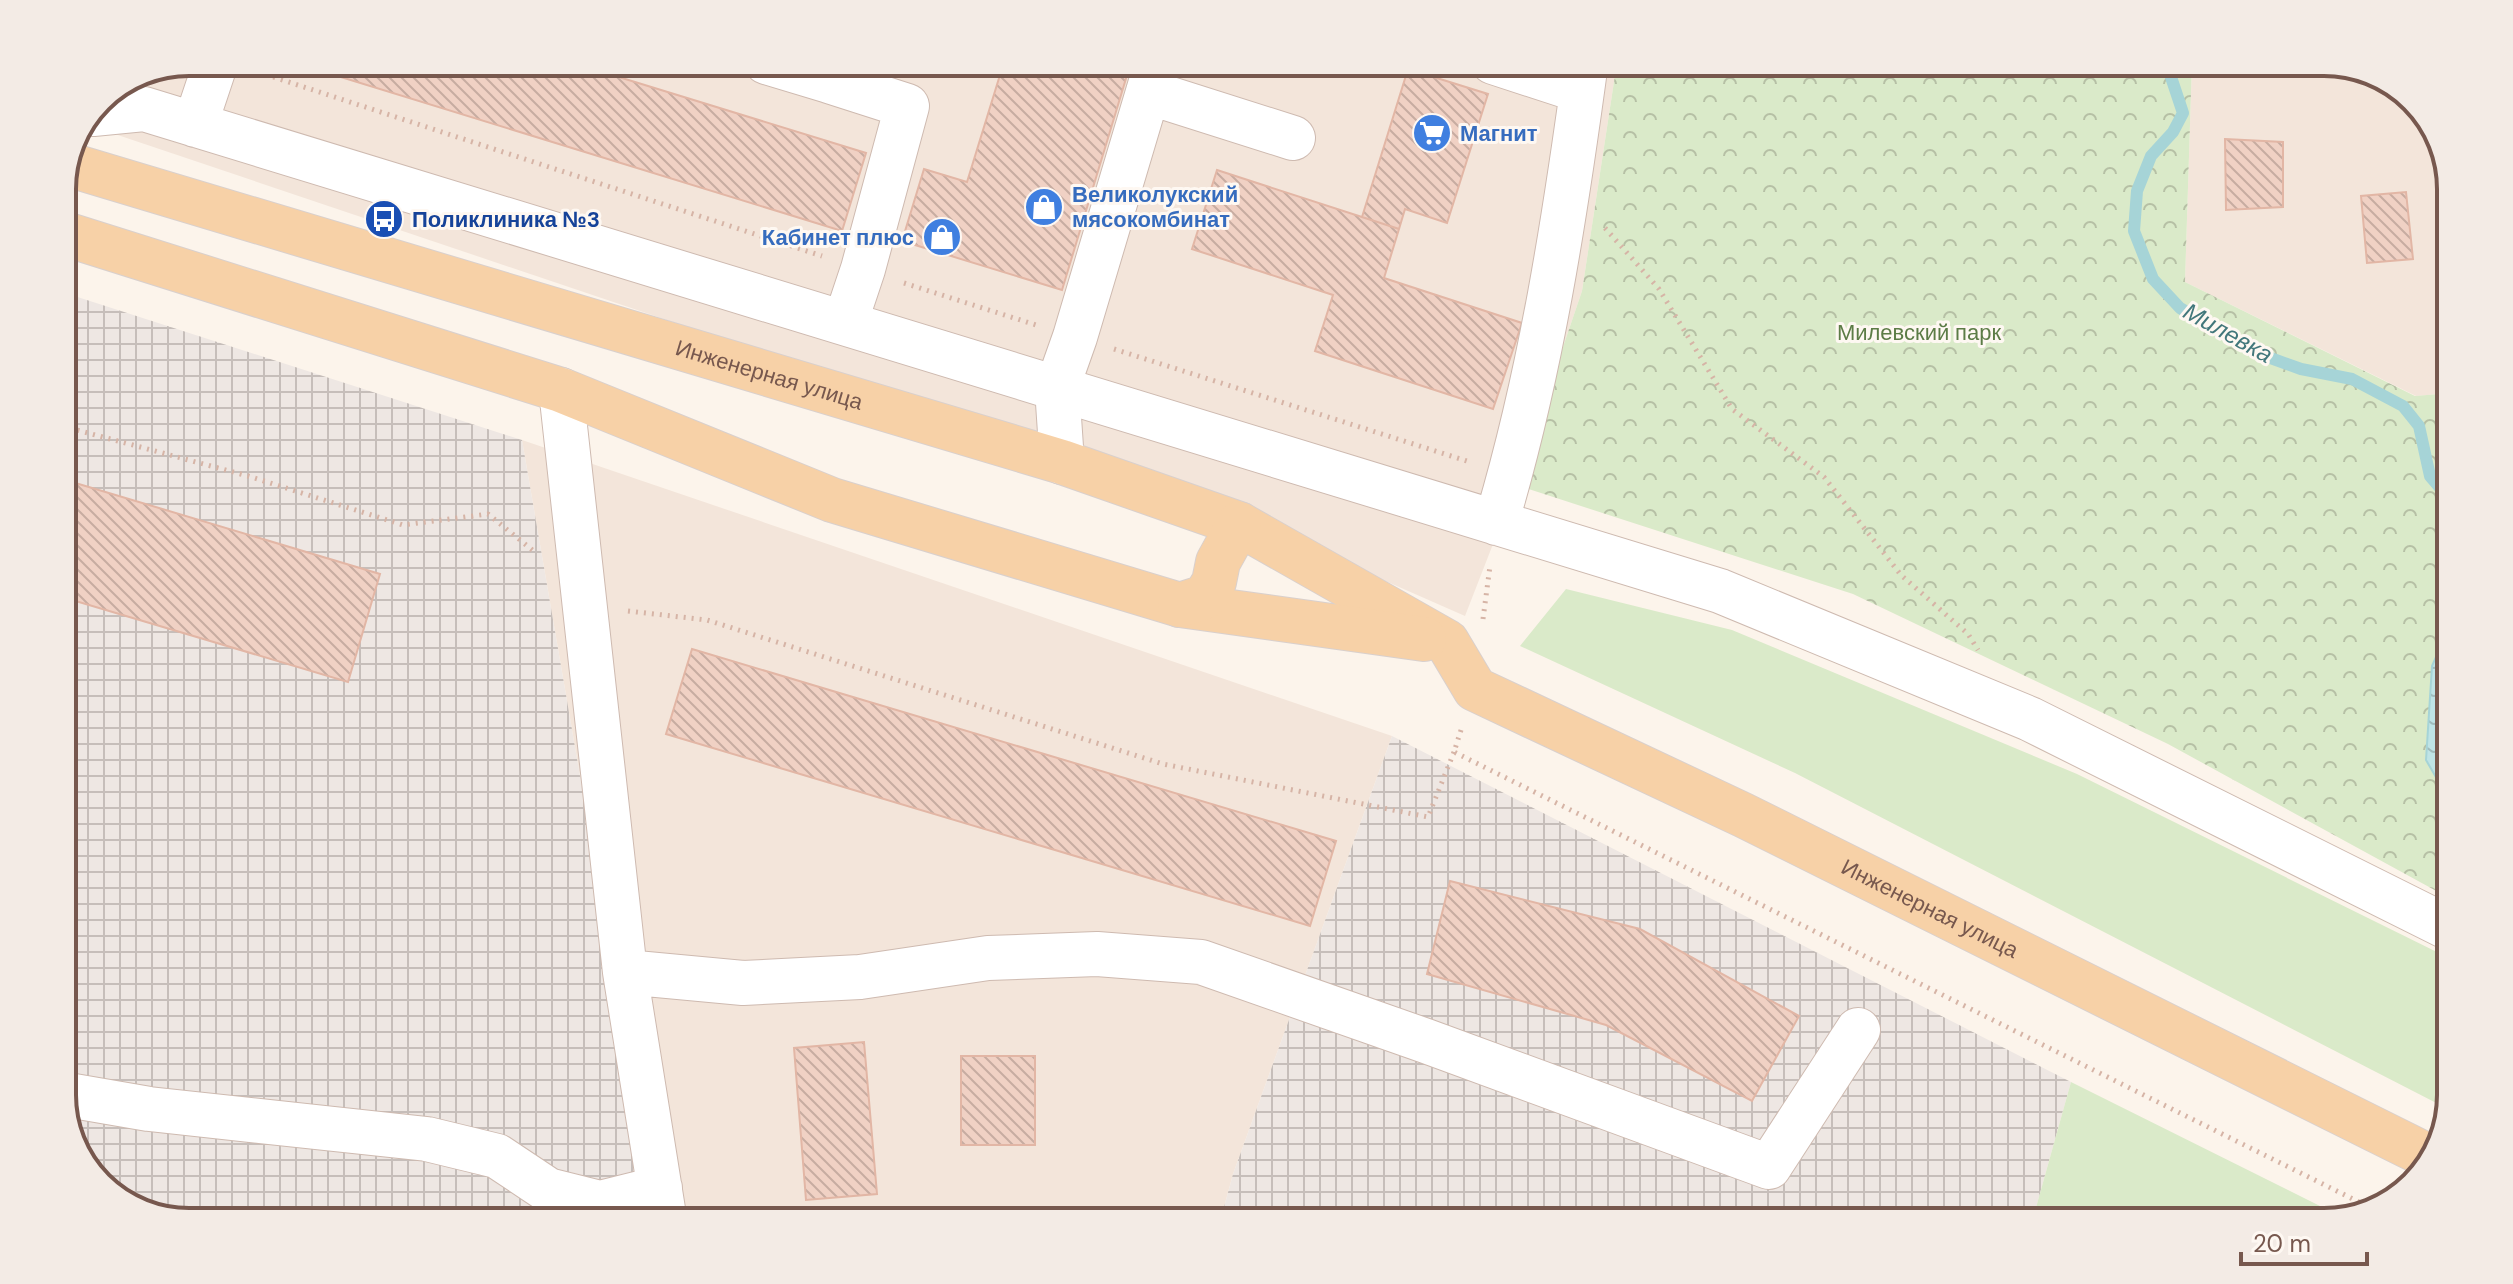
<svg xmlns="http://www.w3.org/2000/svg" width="2513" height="1284" font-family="'DM Sans',sans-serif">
<defs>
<pattern id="industrial-grid" width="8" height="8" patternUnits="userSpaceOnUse" patternTransform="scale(2)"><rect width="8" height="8" fill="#eee7e3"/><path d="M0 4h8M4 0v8" fill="none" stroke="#c6beba"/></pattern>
<pattern id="park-crowns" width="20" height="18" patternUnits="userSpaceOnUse" patternTransform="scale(2)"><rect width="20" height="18" fill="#daeac9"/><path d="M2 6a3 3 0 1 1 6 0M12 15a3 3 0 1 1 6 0" fill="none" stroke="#b6c0a5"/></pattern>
<pattern id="water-ripples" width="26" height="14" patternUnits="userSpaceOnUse" patternTransform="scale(2)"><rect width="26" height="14" fill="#bfe4e6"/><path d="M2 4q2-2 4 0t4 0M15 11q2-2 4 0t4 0" fill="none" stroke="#a0bcbd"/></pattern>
<pattern id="building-back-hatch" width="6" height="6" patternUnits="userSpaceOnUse" patternTransform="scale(2)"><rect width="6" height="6" fill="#f0d1c4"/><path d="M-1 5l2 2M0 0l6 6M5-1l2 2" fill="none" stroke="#c7aca1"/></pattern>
</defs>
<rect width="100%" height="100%" fill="#fcf4eb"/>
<!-- residential -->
<path fill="#f3e5da" d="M189,62H1617L1582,291L1516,485L1465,616L1201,500L88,125L100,99Z
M2192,62H2324L2380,75L2430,119L2451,181V393L2416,396L2185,282Z
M522,440L1392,736L1233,1174L1220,1222H657Z"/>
<!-- industrial -->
<path fill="url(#industrial-grid)" d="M62,292L522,440L657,1222H189L133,1209L84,1166L62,1104Z
M1392,736L2071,1082L2032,1222H1220L1233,1174Z"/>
<!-- green -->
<path fill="#daeac9" d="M1566,589L1732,630L2077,774L2451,959V1095L2448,1109L1795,773L1520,646Z
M2071,1082L2342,1217L2324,1222H2032Z"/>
<!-- park -->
<path fill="url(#park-crowns)" d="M1617,62H2192L2185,282L2415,396L2451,393V899L2168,744L1853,594L1516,485L1582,291Z"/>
<!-- water -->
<path fill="url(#water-ripples)" stroke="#a6d4d7" stroke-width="2" d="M2436,657H2451V803L2426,760L2432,666Z"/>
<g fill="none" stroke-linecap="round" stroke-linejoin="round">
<!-- stream -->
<path stroke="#a6d4d7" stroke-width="12" d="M2166,62L2183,113L2173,132L2151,156L2137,191L2134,231L2153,279L2180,308L2254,352L2301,369L2352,379L2403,406L2419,426L2430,476L2448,497L2451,531"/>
</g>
<!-- building -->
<path fill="url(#building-back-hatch)" stroke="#e2b6a5" stroke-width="2" d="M292,62H570L866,153L842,231Z
M1004,62H1131L1062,290L902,241L924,169L967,182Z
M1408,69L1488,94L1447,223L1405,209L1399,229L1362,217Z
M2225,139L2283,142V207L2226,210Z
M1217,170L1399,229L1384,278L1522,323L1493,409L1315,351L1333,295L1192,249Z
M2406,192L2413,259L2367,263L2361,196Z
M62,479L380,574L348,682L62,597Z
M692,649L1336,841L1310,926L666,734Z
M1450,881L1640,929L1799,1016L1752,1101L1606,1025L1427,974Z
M864,1042L877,1194L806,1200L794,1048Z
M961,1056H1035V1145H961Z"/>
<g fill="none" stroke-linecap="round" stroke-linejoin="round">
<defs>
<path id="minor" d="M766,62L829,81
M834,62L829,81L907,106L863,269L845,323
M1493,62L1582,91
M1148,92L1293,138
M93,114L144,109L1720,591L2030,719L2451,929
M195,125L216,62
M561,390L625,972L665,1222
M1062,462L1057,388L1075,337L1157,62
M1496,523C1541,373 1565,217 1586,62
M625,972L743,983L860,977L988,958L1097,954L1201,962L1426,1041L1769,1167L1858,1030
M62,1094L149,1109L427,1139L497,1156L548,1190L600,1203L660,1188"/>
<g id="major">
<path id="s1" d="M70,165L1062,462L1239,524L1447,642L1475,689L1743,815L2432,1158"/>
<path d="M62,233L561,390L832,500L1180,605L1424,639"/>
<path d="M1180,605L1205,597L1214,582L1218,562L1239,524"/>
</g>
</defs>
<!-- minor casing -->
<use href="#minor" stroke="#cebab0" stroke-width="46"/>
<!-- major casing -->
<use href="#major" stroke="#d9d0cd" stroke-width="46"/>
<!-- path -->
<path stroke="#d6b4a6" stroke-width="5" stroke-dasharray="2 6" stroke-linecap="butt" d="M258,72L822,256
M1605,228L1659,289L1732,409L1824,477L1901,575L1968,634L1978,650
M904,283L1036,325
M1114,349L1470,462
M62,426L248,476L403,525L488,514L536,553
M628,611L707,620L1163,764L1428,817L1454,752
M1483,619L1490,566
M1461,730L1454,752L2371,1208"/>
<!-- minor -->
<use href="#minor" stroke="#fff" stroke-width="44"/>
<!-- major -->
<use href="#major" stroke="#f7d1a7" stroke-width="44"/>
</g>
<!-- icons -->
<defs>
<symbol id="supermarket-disc" viewBox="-11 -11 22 22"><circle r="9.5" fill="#3f7fe0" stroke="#fef8f2"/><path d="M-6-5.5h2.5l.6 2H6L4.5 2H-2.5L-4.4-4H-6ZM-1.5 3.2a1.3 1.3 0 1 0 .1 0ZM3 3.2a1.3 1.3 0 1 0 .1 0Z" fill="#fff"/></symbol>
<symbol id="shop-disc" viewBox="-11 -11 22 22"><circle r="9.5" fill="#3f7fe0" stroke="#fef8f2"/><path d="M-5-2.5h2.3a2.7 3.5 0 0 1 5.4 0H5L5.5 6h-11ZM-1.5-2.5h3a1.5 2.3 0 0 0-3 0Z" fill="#fff"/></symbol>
<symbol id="bus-disc" viewBox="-11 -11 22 22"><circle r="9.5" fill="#1a4fb4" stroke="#fef8f2"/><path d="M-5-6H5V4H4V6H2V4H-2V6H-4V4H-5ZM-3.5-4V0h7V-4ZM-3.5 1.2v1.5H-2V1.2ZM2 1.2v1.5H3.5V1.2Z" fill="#fff"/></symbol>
</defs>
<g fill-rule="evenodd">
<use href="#supermarket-disc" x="1410" y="111" width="44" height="44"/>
<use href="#shop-disc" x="1022" y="185" width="44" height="44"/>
<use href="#bus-disc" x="362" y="197" width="44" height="44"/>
<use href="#shop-disc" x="920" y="215" width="44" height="44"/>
</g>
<g text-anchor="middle" stroke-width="6" stroke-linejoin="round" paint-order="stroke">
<!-- shop labels -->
<g font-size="22" font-weight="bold" fill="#366cbe" stroke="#fef8f2" text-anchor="start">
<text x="1460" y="141">Магнит</text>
<text x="1072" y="202">Великолукский<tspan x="1072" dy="25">мясокомбинат</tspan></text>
<text x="914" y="245" text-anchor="end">Кабинет плюс</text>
</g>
<!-- transit labels -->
<g font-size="22" font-weight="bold" fill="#164399" stroke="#fef8f2" text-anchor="start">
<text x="412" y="227">Поликлиника №3</text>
</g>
<!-- park labels -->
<g font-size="22" fill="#5c7c46" stroke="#fef8f2">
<text x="1919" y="340">Милевский парк</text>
</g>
<!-- street labels -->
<g font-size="22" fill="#77584e" stroke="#fef8f2">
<text dy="8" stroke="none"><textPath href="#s1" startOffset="730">Инженерная улица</textPath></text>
<text dy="8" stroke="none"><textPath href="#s1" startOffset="2022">Инженерная улица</textPath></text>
</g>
<!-- water labels -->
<g font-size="24" font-style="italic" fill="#42777b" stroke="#fef8f2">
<text transform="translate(2228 333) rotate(29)" y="8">Милевка</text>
</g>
</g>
<!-- crop -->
<path d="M0 0H2513V1284H0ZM189 76H2324A113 113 0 0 1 2437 189V1095A113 113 0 0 1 2324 1208H189A113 113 0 0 1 76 1095V189A113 113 0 0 1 189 76Z" fill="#f3ebe5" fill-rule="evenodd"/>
<path fill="none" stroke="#77584e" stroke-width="4" d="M189 76H2324A113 113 0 0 1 2437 189V1095A113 113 0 0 1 2324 1208H189A113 113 0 0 1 76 1095V189A113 113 0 0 1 189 76Z"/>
<!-- scale -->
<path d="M2241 1252v12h126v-12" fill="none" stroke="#77584e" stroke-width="4"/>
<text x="2253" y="1252" font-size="24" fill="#77584e" stroke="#fef8f2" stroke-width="6" paint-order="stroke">20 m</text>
</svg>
